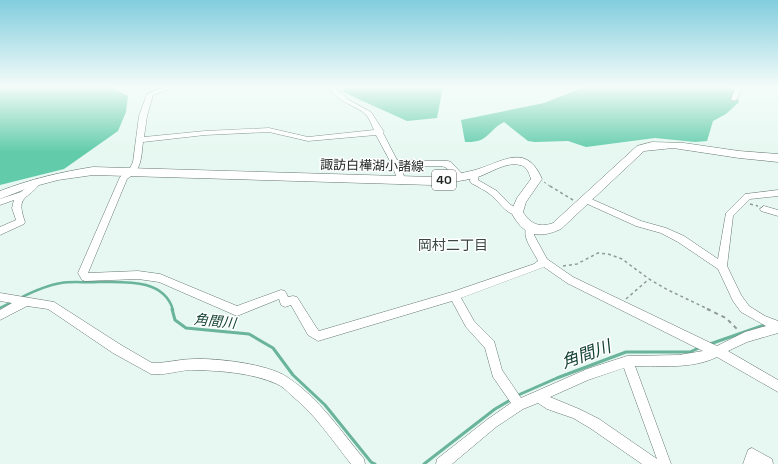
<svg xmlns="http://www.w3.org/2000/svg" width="778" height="464" font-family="'Space Grotesk','Noto Sans JP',sans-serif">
<rect width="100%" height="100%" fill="#e6f8f1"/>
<!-- forest -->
<path fill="#62ccaa" d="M0,87H116L114,89L128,96L126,112L118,131L64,169L0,185Z
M443,87L437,118L407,121L356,98L344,92L343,88Z
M584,87H730L734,90L739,102L726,114L713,121L707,141L695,142L655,138L586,147L568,141L535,142L528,141L504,122C487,131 489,143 465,142L461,120L544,103Z"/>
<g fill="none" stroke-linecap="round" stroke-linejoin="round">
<!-- stream-far1 -->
<path stroke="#69b49a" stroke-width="2.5" d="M20,298C32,292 47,285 61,283C73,281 86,283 98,282C124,282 164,278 173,310
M0,308L12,302"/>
<!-- stream -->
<path stroke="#69b49a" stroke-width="3" d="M172,309L175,320L186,328L249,334L273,348L293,375L325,405L371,462L375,464
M710,344L767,324
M516,396L557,378L626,352H690L701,347
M424,464L495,409L512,399"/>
<defs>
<path id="minor" d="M164,87H174L153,95L147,116L144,137L205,131L269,128L308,137L374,130C372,126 370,120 367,116C358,105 336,103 329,87H335L349,100L371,112L384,132L383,133L397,160L448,161L451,162L462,174L458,177C451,175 449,167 441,166H400L406,181L402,184L399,183L391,163L376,135L308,141L269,132L205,135L143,142C141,158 142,170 127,179L88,273L138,271L160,274L237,306L281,290L285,291L288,297L293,296L297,297L316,327L319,331L452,292L534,264L538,261C533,250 521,237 527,226H533L534,228V235L547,259L573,277L717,346L745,332L766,326L741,312L733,301L718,269L678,242L661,233L636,226L583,202L582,200L586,197L589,198L641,221L666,228L684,236L718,259L726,213L745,194L778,190V196L750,199L733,216L727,266L741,295L749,306L765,316L778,321V333L747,342L728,351L778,380V392L717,357C693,369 661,366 635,366L671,464H642L590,428L573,418L547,409L538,403L523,409L496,427L452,464H436L437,459L488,419L511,403L493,377L485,348L466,327L452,301L318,341L308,335L291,305L285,307L281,305L279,299L237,316L159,282L138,279L85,281L82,280L78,273L120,177L129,170L133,162L139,116L147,94ZM544,267L567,283L703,351L679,355L627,356L587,369L521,398L502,370L494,341L474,321L461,298ZM624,368L657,459L599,419L579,409L550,397L588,380Z
M736,87H742L737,99L734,101L731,99Z
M475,171L479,174L478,180L497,191L511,205L520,210L521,212L520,214C508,218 499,201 491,195C485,190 478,187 471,183L470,181L471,174Z
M37,179L41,182C28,201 15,194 25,222L24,224L0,235V227L16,220L12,208L14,200L0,205V199L21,192Z
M764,206L778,210V216L761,211L760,209Z
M0,293L54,302L121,345L152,363H158C170,362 182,359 194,359C217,358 268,364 287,377C319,398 340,430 364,459L365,464H351C332,440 315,414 291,395C287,391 282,386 277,384C252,373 224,371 196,370C181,369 166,376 151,374L113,353L48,309L27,306L0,320V310L12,303L0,301Z
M752,448L772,459L773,464H743L748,450Z"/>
<path id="major" d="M652,142L684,143L739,151L778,154V162L739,158L673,148L644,151L561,229C537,240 523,235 511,212L517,198L531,179C529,173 527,166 520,165C506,161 489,174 475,178C461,181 446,183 432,185L93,175L58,180L28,188L0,199V191C31,179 61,172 93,167L432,177C446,175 461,174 475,170C503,162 526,142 542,179L526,202L523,212C530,224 540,228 553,223L637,146Z"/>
</defs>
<!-- minor casing -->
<use href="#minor" stroke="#687871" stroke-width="1"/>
<!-- major casing -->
<use href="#major" stroke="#687871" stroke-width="1"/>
<!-- path-far2 -->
<path stroke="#8e9b96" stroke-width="1" stroke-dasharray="2.5 2.5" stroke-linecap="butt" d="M544,182L551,187"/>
<!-- path-far1 -->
<path stroke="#8e9b96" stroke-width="1.5" stroke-dasharray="3 3" stroke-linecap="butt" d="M550,186L573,200
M750,204L758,206
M563,266L577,264L598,253L608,254L622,259L649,279L668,290L710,310
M626,299L649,279"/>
<!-- path -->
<path stroke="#8e9b96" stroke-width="2" stroke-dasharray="4 4" stroke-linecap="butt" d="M707,309L726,318L738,330"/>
<!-- minor -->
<use href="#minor" fill="#fff" fill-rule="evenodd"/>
<!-- major -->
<use href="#major" fill="#fff" fill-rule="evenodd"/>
</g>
<!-- sky -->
<linearGradient id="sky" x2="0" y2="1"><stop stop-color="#82cdde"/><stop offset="0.57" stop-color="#f4fcf9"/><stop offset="1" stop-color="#f4fcf9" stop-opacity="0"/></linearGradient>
<rect width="778" height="152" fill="url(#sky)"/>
<g text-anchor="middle" stroke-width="3" stroke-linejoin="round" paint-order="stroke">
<!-- shield labels -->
<rect fill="#fff" stroke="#616664" stroke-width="1" x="432" y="170" width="24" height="20" rx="3"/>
<g font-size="12" font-weight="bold" fill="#1d2421">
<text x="444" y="184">40</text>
</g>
<!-- street labels -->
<g font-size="13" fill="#1d2421" stroke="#fff">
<text transform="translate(372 165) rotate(1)" y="5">諏訪白樺湖小諸線</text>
</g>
<!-- neighbourhood labels -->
<g font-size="14" fill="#394842" stroke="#fff">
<text x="453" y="250">岡村二丁目</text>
</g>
<!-- water labels -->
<g font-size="14" font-style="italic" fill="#124133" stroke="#fff">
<text transform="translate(215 321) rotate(6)" y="5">角間川</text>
</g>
<!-- near-water labels -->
<g font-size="17" font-style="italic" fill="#124133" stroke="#fff">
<text transform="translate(586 354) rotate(-20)" y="6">角間川</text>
</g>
</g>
</svg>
